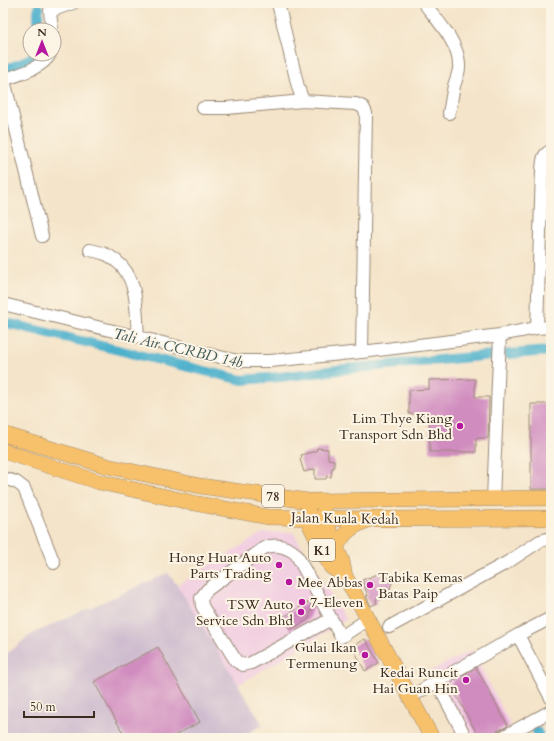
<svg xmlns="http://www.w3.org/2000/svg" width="554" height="741" font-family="Cardo,serif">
<rect width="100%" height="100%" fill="#fcf5e5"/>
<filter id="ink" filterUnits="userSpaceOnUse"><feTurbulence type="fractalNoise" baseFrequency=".025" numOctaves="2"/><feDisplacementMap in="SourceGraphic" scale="8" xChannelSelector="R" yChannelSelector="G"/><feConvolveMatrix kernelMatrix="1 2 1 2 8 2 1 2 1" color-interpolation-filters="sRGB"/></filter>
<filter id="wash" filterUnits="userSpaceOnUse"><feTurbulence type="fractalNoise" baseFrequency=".012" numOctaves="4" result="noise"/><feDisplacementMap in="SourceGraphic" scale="16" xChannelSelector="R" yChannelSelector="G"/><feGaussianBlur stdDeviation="0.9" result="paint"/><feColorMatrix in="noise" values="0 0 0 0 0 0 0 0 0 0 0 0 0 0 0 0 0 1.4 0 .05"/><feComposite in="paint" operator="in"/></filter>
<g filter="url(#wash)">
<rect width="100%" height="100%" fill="#f4e4c9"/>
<!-- built -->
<path fill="#f2cfe1" d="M293,532L346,620L238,685L177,585L263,533Z
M472,650L515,733L504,738H460L426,673Z"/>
<!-- industrial -->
<path fill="#cfbdcf" d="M168,573L177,585L263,725L238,738H3V657L32,634Z"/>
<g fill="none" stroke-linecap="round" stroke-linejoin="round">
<!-- canal -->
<path stroke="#4db1cc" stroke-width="10" d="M38,30V12L39,8
M3,70L23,63L36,54
M3,322L242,380L280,377L346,369L492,355
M508,354L551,351
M537,732L540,738"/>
</g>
<g id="blocks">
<!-- building -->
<path fill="#d08bbf" d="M475,379V397H489L488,438H476V452H430L429,414H409V390L429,389V380Z
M531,404H551V489H531Z
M317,448L328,449V459L334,460V468H332L331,477L327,476L326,479H315V469L304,472L300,459L302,458L301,455L316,451Z
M378,574L393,579L390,589L391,593L376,599L377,603L371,606L366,596H368L362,580Z
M309,602L312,607L309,619L290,630L283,617Z
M365,639L379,663L365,671L352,646Z
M158,647L200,722L170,738H126L94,682Z
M476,667L508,726L497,731L494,735L486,738H479L451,685L453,681Z"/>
</g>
</g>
<g filter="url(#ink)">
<use href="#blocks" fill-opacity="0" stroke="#988774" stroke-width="1"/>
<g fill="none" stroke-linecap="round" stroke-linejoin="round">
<defs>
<path id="minor" d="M278,3L298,87L303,101L356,104L363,107L366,113L362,352
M424,3C437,20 459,43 459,65C460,71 456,79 454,86C452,95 451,104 449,113
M52,30L50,11L73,3
M3,80C17,75 43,68 50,54
M4,80L42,236
M203,108H227L303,101
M90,250C95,251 100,252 105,254C109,255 112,258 115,260C139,277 136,311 138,337
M3,304L220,357L239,361H270L362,352L500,335L537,328L551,327
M537,328L542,170C543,161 542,155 550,151
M3,478L16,482L24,488L54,563
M493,499L500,335
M331,619L251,663L243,665L236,661L202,606L201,598L207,590L264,548C276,543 286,546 296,554L341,637L368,619
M389,627L508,562L540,541L551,538
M518,635L551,698
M436,681L466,738
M410,697L518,635L551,618
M501,738L551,711"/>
<path id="major" d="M3,434L107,466L200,486L308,501L551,498
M3,451L99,482L194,503L268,517L371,519L551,518
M308,508V518L310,525L331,567L345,576
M324,510V518L342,561L345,576L432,738
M336,548C344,532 352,526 368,520"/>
</defs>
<!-- minor casing -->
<use href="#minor" stroke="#988774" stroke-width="14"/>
<!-- major casing -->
<use href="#major" stroke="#988774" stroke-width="16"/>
<!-- minor -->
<use href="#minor" stroke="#fff" stroke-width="12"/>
<!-- major -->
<use href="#major" stroke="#f7c06b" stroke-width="15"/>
</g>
</g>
<!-- markers -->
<g fill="#b5179e" stroke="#fcf5e5" stroke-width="1.5">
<circle cx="460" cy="426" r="4"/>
<circle cx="279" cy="565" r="4"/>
<circle cx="289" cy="582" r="4"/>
<circle cx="370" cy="585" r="4"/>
<circle cx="302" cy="602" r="4"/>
<circle cx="301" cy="612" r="4"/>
<circle cx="365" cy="655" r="4"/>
<circle cx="466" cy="680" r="4"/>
</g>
<g text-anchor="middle" stroke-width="4" stroke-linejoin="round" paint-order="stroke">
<!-- shield labels -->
<g fill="#fcf5e5" stroke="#75675a" stroke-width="1">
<rect x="262" y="485" width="22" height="22" rx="3"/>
<rect x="309" y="539" width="26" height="22" rx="3"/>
</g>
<g font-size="13" font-weight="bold" fill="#3b2a1e">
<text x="273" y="501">78</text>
<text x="322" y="555">K1</text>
</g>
<!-- poi labels -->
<g font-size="14" fill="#3b2a1e" stroke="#fcf5e5" text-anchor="end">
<text x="452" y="423">Lim Thye Kiang<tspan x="452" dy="16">Transport Sdn Bhd</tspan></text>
<text x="271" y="562">Hong Huat Auto<tspan x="271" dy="16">Parts Trading</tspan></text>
<text x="378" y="582" text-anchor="start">Tabika Kemas<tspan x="378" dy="16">Batas Paip</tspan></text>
<text x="297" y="587" text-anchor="start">Mee Abbas</text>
<text x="310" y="607" text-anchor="start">7-Eleven</text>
<text x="293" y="609">TSW Auto<tspan x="293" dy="16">Service Sdn Bhd</tspan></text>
<text x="357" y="652">Gulai Ikan<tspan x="357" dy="16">Termenung</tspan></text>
<text x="458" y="677">Kedai Runcit<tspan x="458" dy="16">Hai Guan Hin</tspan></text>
</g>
<!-- street labels -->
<g font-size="14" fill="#3b2a1e" stroke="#fcf5e5">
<text transform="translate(345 518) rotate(1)" y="5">Jalan Kuala Kedah</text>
</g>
<!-- water labels -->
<g font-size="15" font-style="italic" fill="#41595b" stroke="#fcf5e5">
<text transform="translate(178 348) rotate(13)" y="5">Tali Air CCRBD 14b</text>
</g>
</g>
<!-- margin -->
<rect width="554" height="741" fill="none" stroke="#fcf5e5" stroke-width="16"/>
<!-- north arrow -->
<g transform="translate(42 42)"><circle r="19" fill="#fcf5e5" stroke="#afa495"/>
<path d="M0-3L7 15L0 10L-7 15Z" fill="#b5179e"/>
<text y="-6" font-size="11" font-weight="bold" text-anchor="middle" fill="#3b2a1e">N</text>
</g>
<!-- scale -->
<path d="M24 711v6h70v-6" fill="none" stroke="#3b2a1e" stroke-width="2"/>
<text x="30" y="711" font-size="12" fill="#3b2a1e" stroke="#fcf5e5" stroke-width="3" paint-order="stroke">50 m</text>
</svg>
